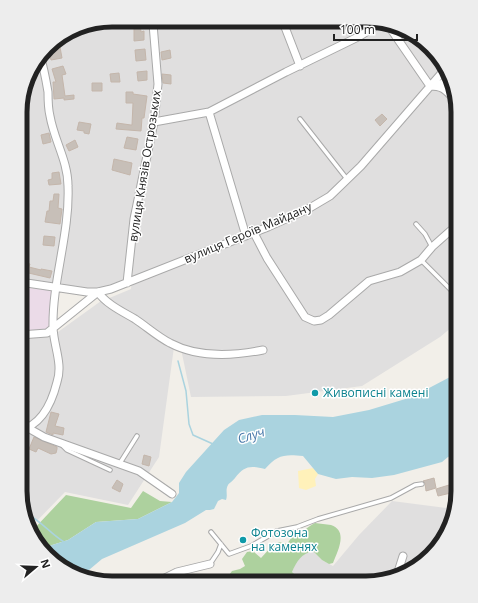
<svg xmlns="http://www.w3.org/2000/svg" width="478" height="603" font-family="'Open Sans',sans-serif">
<rect width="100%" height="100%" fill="#f2efe9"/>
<!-- residential -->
<path fill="#e0dfdf" d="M378,21L417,36L446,66L458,112V322L440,337L362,386L286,396L191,397L180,344L165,337L107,299L131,289L137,218L158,116L156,24Z
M150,24L155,84L151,124L125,282L99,289L73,287L20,279L21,100L32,66L51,43L82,25Z
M101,301L174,347L159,457L128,505L65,492L30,528L20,491V339L51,337Z
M392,501L454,509L443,542L412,571L372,583H298L300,579L292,572L297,560L305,553L313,551L322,560L333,566L359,535Z"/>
<!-- industrial -->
<path fill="#ebdbe8" d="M24,287L53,291L51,329L20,331V309H22Z"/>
<!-- forest -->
<path fill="#add19e" d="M143,491L160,501L172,502L138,519L96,522L68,540L49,546L44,550L32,537L31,532L66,495L131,508Z
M315,523C320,524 326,524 331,525C349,531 337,552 333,563L329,564L322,560L313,551C301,554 297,561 292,572L300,579L298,583H223L232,571L240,569L245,566L242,559L247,552L253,551L261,558L273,545L279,542L287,544L294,534C303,533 307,527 315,523Z"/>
<!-- sand -->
<path fill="#fff1ba" d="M313,468L318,474L315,479L316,486L306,490L299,488L298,471Z"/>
<!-- water -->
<path fill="#aad3df" d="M458,371V453L448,457L442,462L394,475L372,478L352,477L336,479L318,474L303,456C284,454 277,455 265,469C250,465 244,466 235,478C233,481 229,483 228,485C225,490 228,495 226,500L222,499L218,501L214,509L210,510H206L185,523L102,559L83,575L61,568L44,550L49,546L68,540L96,522L138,519L172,502L179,493V483L186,472L224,430L239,420L262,415H295L333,417L369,410L412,397L450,377Z"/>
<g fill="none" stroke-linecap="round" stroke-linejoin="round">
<!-- stream -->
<path stroke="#aad3df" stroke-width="1.5" d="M178,361L186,391L189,424L193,435L213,444
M26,513C42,522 50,533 64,542"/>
</g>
<!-- building -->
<path fill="#c7bfb8" stroke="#c4b6ab" d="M134,24H140L141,32L144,31V40L134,41Z
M60,47L62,58L51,60L48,50Z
M145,49L146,60L136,61L135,50Z
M170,50L171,58L162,60L161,52Z
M63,66L66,74L62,75L65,96L74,95V99L64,100V98L54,99L53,82H56L52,69Z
M147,71V80L138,81L137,72Z
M119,73L120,82H111L110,74Z
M162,74L171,75V84L163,83Z
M92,83H102V91H92Z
M126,92H133V94L147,96L144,118H142L141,131L116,129L117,123L131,125H132L133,103H126Z
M382,114L387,119L380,126L375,120Z
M79,122L91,124L89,134L84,133V131L77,130Z
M49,133L51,142L43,144L41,135Z
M127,137L138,139L136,150L124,148Z
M75,140L78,147L69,151L66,145Z
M114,159L132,163L130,175L112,170Z
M59,172L61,184L49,185L48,180L52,179V173Z
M54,194H59L58,208L62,209L60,224L45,222L47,211H49L50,201H53Z
M44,236L55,237L54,246L43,245Z
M20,261L30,264L29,267L41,270V269L52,271L50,278L20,271Z
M20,341H24L26,351L20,352Z
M51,412L59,414L55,426L64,428L63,435L53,433V435L46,432Z
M34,437L57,447V449L56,453L51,454L38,448L36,452L29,449Z
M144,455L151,457L149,466L142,464Z
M434,478L436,488L426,491L425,483L423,481Z
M117,480L123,484L120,492L112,488Z
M449,485L451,493L438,496L436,489Z"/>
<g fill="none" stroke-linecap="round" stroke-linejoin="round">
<defs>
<path id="service" d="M300,119L347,179
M416,224L425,234L432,247
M421,260L458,297
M63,446L67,450L110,470
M120,463L137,436
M211,532L229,554L251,546L277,531L297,527L318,519L391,498L415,485L422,484
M210,564L218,552L221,544"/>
<path id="minor" d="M283,22L300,66
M388,25L430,86C444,86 446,91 455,100
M438,86L449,79
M209,112L246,236
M154,122L209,112L286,72L360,36L382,22
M254,233L267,258L305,317L314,321L321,320L329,315L369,281L400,272L421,260L432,247L450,231L458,226
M20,282L87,292H98L111,289L268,227L308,209L330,196L361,166L446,68
M127,283L134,219L154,122L158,84L153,24
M20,335L47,333L98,292C106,304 123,312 135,319C147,327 158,337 170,343C198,358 233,356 263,350
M28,428L44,437L139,471L172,494
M20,430C42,425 52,402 57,382C63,364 54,347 53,328C52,280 70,234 68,186C68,161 54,140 50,116C48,108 48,100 48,92C46,80 44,68 40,56
M397,575L403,556
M155,583L177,572L210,564"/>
</defs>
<!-- service casing -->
<use href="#service" stroke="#a9a9a9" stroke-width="5.5"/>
<!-- minor casing -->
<use href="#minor" stroke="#a9a9a9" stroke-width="9"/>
<!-- service -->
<use href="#service" stroke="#fff" stroke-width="3.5"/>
<!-- minor -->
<use href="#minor" stroke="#fff" stroke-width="7"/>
</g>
<!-- markers -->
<g fill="#0f9aa8" stroke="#fff" stroke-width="1.5">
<circle cx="315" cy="393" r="4"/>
<circle cx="243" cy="540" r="4"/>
</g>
<g text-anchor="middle" stroke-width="3" stroke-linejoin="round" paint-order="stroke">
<!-- street labels -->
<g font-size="12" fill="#222" stroke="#fff">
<text transform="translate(145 166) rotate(-81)" y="4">вулиця Князів Острозьких</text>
<text transform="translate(248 233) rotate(-23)" y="4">вулиця Героїв Майдану</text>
</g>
<!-- culture labels -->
<g font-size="12" fill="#0d838f" stroke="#fff" text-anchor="start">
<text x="323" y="397">Живописні камені</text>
<text x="251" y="537">Фотозона<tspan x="251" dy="14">на каменях</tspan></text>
</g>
<!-- water labels -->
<g font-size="13" font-style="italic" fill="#4a7aab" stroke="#fff">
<text transform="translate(251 435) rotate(-17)" y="5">Случ</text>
</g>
</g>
<!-- crop -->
<path d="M0 0H478V603H0ZM112 27H366A85 85 0 0 1 451 112V491A85 85 0 0 1 366 576H112A85 85 0 0 1 27 491V112A85 85 0 0 1 112 27Z" fill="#ededed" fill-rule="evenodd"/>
<path fill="none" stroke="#222" stroke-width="5" d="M112 27H366A85 85 0 0 1 451 112V491A85 85 0 0 1 366 576H112A85 85 0 0 1 27 491V112A85 85 0 0 1 112 27Z"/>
<!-- north arrow -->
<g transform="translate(36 567) rotate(71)" stroke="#ffffff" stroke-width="3" paint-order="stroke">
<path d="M0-3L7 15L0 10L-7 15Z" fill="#222222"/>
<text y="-6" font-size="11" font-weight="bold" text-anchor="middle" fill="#222222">N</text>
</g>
<!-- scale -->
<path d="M334 34v6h83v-6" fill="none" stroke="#222222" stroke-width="2"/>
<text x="340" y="34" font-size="12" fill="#222222" stroke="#ffffff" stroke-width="3" paint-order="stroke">100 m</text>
</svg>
